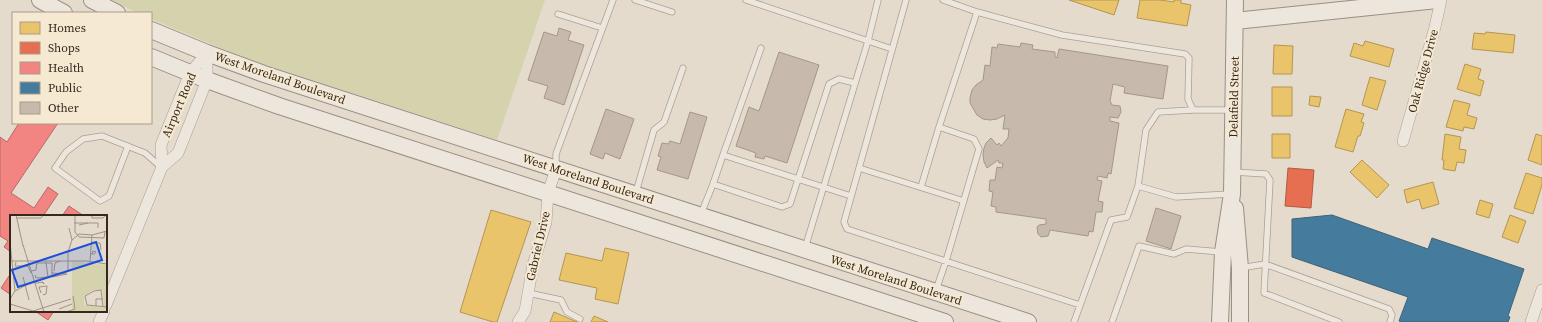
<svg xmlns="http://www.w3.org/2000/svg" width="1542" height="322" font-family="'Source Serif 4',serif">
<rect width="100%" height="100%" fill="#e4dbcc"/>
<!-- green -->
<path fill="#d5d3ae" d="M112,0H545L497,140L250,60L151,19V13H137Z"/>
<!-- homes -->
<path fill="#e9c46a" stroke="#b49553" d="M1069,0H1119L1114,15Z
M1140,0H1160L1174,2V0H1181V3L1191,5L1187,26L1137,18Z
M1486,32L1515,35L1513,53L1472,49L1474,33L1485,34Z
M1365,41L1394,49L1389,67L1350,56L1354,43L1363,46Z
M1274,45L1293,46L1292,74H1273Z
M1465,64L1481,69L1478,79L1484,81L1480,96L1457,89Z
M1370,77L1386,81L1377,110L1362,105Z
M1272,87H1292V116H1272Z
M1310,96L1321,97L1319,107L1309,105Z
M1454,100L1470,104L1467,115L1477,118L1474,129L1464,127L1463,131L1446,127Z
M1346,109L1364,114L1361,122L1364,123L1360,136H1358L1353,152L1335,147Z
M1272,134H1290V158H1272Z
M1445,134L1461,137L1459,149L1466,150L1464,163L1457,162L1455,171L1443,169L1444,160H1442Z
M1536,134L1542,136V165L1528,160Z
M1362,160L1389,185L1377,198L1350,172Z
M1526,173L1542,178V185L1533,214L1514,208Z
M1433,182L1439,204L1422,209L1419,199L1407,203L1404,190Z
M1480,200L1493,204L1489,218L1476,214Z
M491,210L531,222L497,322H493L460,312Z
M1510,215L1526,221L1518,243L1502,237Z
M605,248L629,253L618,304L595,299L597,288L559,280L566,253L602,261Z
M554,312L577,322H550Z
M594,316L608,322H591Z"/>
<!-- shops -->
<path fill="#e76f51" stroke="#b25a42" d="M1288,168L1314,170L1311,208L1285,206Z"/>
<!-- health -->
<path fill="#f28482" stroke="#ba6864" d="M19,123H58L11,193L34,208L48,187L58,194L43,216H11V252L4,247L8,241L0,236V137L7,142Z
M69,206L84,216H62Z
M11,273V295L1,288Z
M35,311H54L48,320Z"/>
<!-- public -->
<path fill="#457b9d" stroke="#416277" d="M1332,215L1428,249L1432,238L1524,269L1508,316L1510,317L1508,322H1403L1399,321L1408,297L1292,257V219Z"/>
<!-- building -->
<path fill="#c8b9ad" stroke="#a4968b" d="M559,28L571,32L568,40L584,45L564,105L544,98L548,86L528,80L544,32L557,36Z
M1021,43L1033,45L1032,49L1055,52V57L1057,58L1059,49L1168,66L1163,99L1124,93L1125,87L1113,84L1110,101L1112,105L1120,106L1121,112L1118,118L1110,117V121L1119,123L1111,174L1108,173L1107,178L1098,176L1097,180L1102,181L1098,201L1103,202L1102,212H1096L1093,232L1089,231L1088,236L1050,230L1048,236L1041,237L1038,234L1037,227L1039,225L1046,224V219L996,212V207L991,206L993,192L989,191L990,180H995L997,167L1002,168L1003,163H999L998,160L987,168L984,162L983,154L984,148L986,143L991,138L997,145L999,143L1001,146L1008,138L1009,129H1003L1005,115L997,119L990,120L983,119L977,115L970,103V98L972,90L976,85L983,80L985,65L990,66L992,47L997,48L998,44L1020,47Z
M779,52L819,65L787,163L765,156L764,159L755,157L756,153L736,146L749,107L759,111Z
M606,109L634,119L620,159L605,153L603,159L590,154Z
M690,112L707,117L688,179L657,170L661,157L658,156L662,143L668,144L670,141L680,144Z
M1156,208L1181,216L1171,249L1146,241Z"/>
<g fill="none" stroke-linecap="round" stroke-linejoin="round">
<defs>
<path id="lane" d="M635,0L672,12
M746,0L892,49
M906,0L844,222L847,229L1080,305
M943,0L977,12L1062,35L1185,54L1189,58L1188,99L1193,110
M558,14L602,28
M128,146L109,196L100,201L55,168L66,152L83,139L102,136L145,153L161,167
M723,155L761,48
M556,166V154L613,0
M859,168L964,201
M1234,172L1266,174L1270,180L1264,293L1339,322
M713,184L723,155L851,196
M1138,186L1146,130L1158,112L1193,110H1231
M921,187L939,127
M636,192L654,130L664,122L683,68
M701,214L713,184L782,207L790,204L829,84L839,79L855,83
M805,248L868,41L878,0
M1240,268L1265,264L1389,309L1392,315L1390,322
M936,290L946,261L979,149L974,139L939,127L977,12
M528,293L561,300L567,312L580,319
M1074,322L1111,220L1127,217L1138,186L1176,197L1230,194
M1112,322L1139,246L1174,254L1186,249L1221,252"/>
<path id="street" d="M1403,141L1435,27L1441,0
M162,167L178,153L207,80V53
M106,305L162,167L161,145L190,73L207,53
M99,322L104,311
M518,322L525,311L533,265L546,222L548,193L556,169
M1531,322L1542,290"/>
<path id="secondary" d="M40,0L64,13
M92,0L117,13
M1235,21L1437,0
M151,30L207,53L264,74L1028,322
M151,57L207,80L279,106L945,322
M1235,208L1240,268V322
M1220,322L1223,252L1232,194L1235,0"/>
</defs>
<!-- lane casing -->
<use href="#lane" stroke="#a9a095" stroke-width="7"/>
<!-- street casing -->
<use href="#street" stroke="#a9a095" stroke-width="12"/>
<!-- secondary casing -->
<use href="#secondary" stroke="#999085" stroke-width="18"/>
<!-- lane -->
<use href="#lane" stroke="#ece6dd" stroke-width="5.5"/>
<!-- street -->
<use href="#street" stroke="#ece6dd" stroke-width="11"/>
<!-- secondary -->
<use href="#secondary" stroke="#ece6dd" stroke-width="16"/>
</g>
<g text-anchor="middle" stroke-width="4" stroke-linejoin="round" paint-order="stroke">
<!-- street labels -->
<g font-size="12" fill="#37281e" stroke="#f5e9d2">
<text transform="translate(1423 71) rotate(-75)" y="4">Oak Ridge Drive</text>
<text transform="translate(280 78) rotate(19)" y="4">West Moreland Boulevard</text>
<text transform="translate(1234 97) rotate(-89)" y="4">Delafield Street</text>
<text transform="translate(179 105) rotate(-67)" y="4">Airport Road</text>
<text transform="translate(588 179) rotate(18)" y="4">West Moreland Boulevard</text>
<text transform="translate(538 246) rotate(-77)" y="4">Gabriel Drive</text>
<text transform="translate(896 280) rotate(18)" y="4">West Moreland Boulevard</text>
</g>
</g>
<!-- overview -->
<g transform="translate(10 215)">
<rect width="97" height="97" fill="#e4dbcc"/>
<path d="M62,46L97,50V97H62ZM83,75L93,76L94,93L74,90V81Z" fill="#d5d3ae" fill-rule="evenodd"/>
<path fill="none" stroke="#9f9386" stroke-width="1" d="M6,0L13,31M65,0V17L69,22L94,23L95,17M82,0V3H93L96,0M7,3H31L33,0M64,8H78L69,10M78,8H88V13M59,13L62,25M0,27L5,76M81,27L90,28L91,35M13,30L34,97M80,39H84L86,37L83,36L82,39M0,46H76L97,49M80,46L82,20L97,16M6,47L5,51H18L21,58M36,47L38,62M27,48H42V62L57,59L42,58M21,56L26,55L27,47M44,56L45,48L50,46M58,56V37L62,25L69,19L82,20M25,60L26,63L38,62M13,62L19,85M25,68H27L33,67L34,69L32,67M31,78L29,72L37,71L36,79L33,80M0,84L5,76L24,66M0,89L23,96L61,84M77,90L75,81L84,76L91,75L93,92M77,90L97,92M86,91V84H93M49,94L62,89M56,97L65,94L63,81"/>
<path fill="#1d4ed8" fill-opacity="0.15" stroke="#1d4ed8" stroke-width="2" d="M86,27L92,45L8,72L2,55Z"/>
<rect width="97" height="97" fill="none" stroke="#37281e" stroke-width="2"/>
</g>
<!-- legend -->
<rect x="12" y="12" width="140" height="112" fill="#f5e9d2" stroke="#a99c8a"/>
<rect x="20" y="22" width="20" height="12" fill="#e9c46a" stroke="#a99c8a"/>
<text x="48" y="32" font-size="12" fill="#37281e">Homes</text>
<rect x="20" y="42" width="20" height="12" fill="#e76f51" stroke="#a99c8a"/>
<text x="48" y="52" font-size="12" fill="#37281e">Shops</text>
<rect x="20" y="62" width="20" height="12" fill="#f28482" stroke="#a99c8a"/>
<text x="48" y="72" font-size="12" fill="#37281e">Health</text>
<rect x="20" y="82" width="20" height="12" fill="#457b9d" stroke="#a99c8a"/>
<text x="48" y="92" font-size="12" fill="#37281e">Public</text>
<rect x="20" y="102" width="20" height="12" fill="#c8b9ad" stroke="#a99c8a"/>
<text x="48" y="112" font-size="12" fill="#37281e">Other</text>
</svg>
